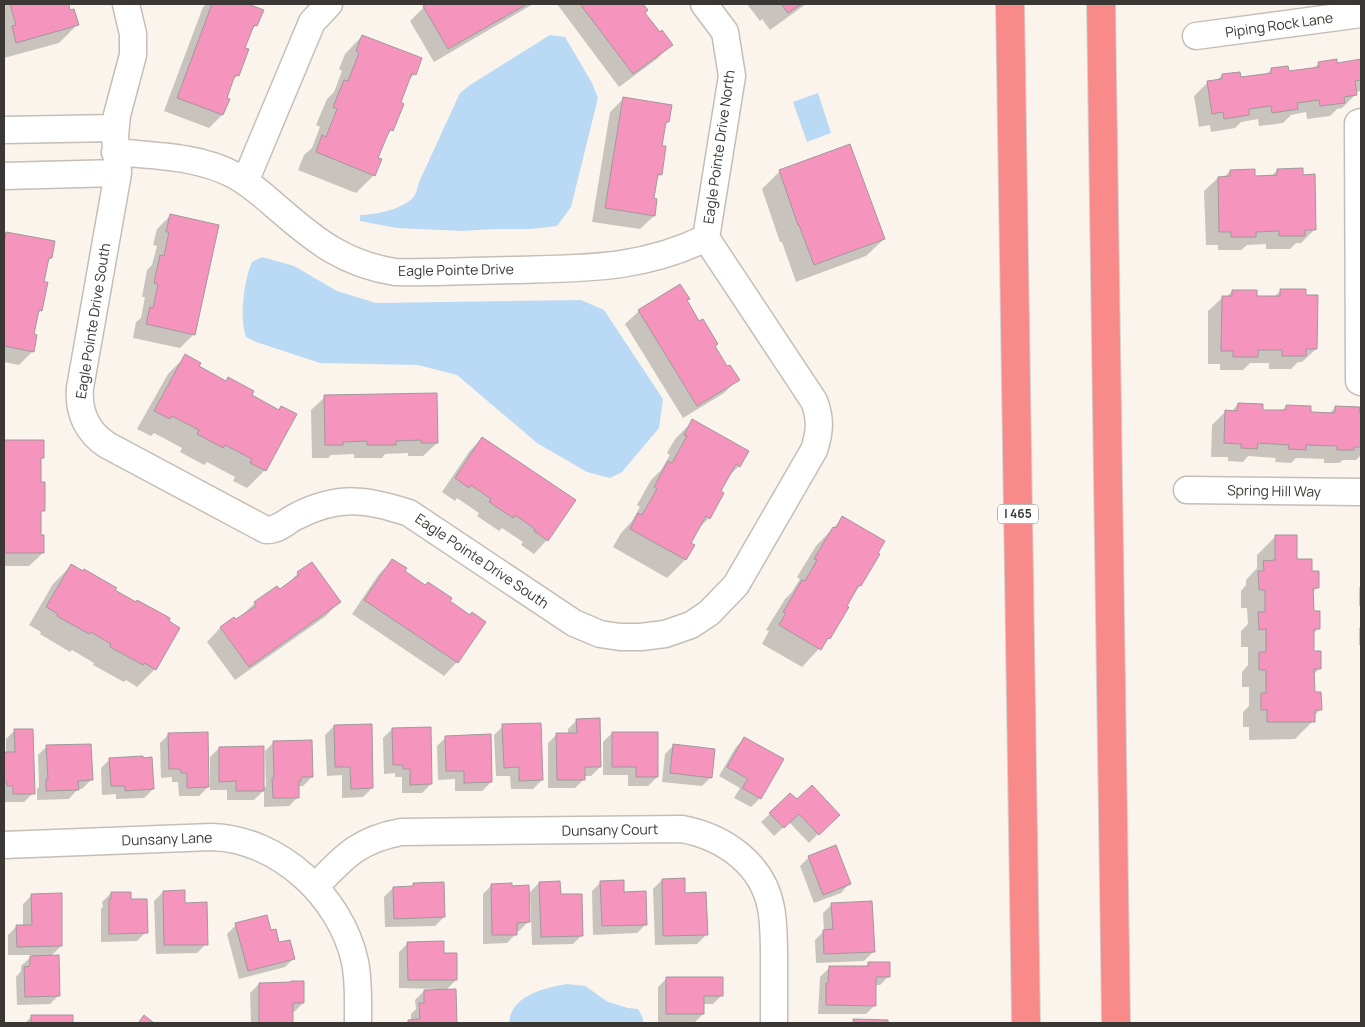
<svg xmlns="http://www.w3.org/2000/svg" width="1365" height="1027" font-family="Manrope,sans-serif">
<rect width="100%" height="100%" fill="#fbf4ed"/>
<!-- water -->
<path fill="#bad9f4" d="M550,35L565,37L592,83L598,98L571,207L557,226L531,229H496L462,231L397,228L360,221V215C375,215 406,209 415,195C417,191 418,184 420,180L460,93L470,85Z
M818,93L831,133L807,142L793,102Z
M262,257L294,266L337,291L376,303L581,300L604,310L663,399L659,428L622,472L610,478L587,472L537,443L457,375L418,365L320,363L256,342L246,337C239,318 244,280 252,262Z
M567,984L585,986L608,1002L628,1008L638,1009L643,1018V1023H509C511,995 545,988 567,984Z"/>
<!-- shadow -->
<path fill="#0003" d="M4,4H67L69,11L77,25L59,43L4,58Z
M207,4H244L262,10L256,25L251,31L244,49L238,75L231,82L222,115L209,128L164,111L203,7Z
M429,4H533L434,62L410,21L424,7Z
M557,4H642L647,10L644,13L660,34L671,44L658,58L619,87Z
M747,4H806L770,30L762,19L760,21Z
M362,36L415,74L407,81L399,103L392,130L385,137L377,158L374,175L356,193L298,170L304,155L312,148L320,127L316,125L327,99L334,92L342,71L339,69L345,54Z
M1361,61V91L1356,92V94L1342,108L1337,109L1330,116L1307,119L1306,112L1291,115L1283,123L1259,126L1258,119L1241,122L1235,128L1211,132L1210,125L1199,127L1194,96L1208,82L1216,81L1222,75L1240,79L1266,75L1271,69L1288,72L1313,69L1319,63L1336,64Z
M623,99L668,122L664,126L661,147V174L656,179L653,199L654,216L640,229L592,222L610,112Z
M1277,170L1315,229L1301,243H1296L1290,249H1266V244L1247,245L1241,250H1218V245H1206L1204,191L1218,178H1223L1230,171L1254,177H1271Z
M780,171L884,239L866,256L796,282L782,242H780L762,189Z
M170,216L194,334L180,348L133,338L136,322L141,318L145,297H142L147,270L152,265L157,246L153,245L157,229Z
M7,233L51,258L47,262L43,283L41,310L37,315L32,335L33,351L19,365L4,362V236Z
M1281,290L1316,349L1302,362H1298L1291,369H1269V363H1250L1243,370H1220V364H1208V311L1222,298H1226L1232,291L1256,297H1274Z
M685,301L727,368L738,379L724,393L683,418L625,324L639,311Z
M186,356L197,367L278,411L281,408L265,470L247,488L233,481L235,477L207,462L204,465L180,452L182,448L154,433L151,436L137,429L168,374Z
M325,397L437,443L423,456H408V453L385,454L382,458H354V454L331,455L328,458H312L311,410Z
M1238,404L1261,411L1281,412L1286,406L1310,414H1329L1335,407L1361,414V455L1356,460H1343L1339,463H1324V459L1296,458L1291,463L1275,462L1276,458L1248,456L1243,462L1228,461V457H1211L1212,425L1226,411L1231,412Z
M693,421L739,466L728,477L719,492L709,518L698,529L689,544L693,546L685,560L667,578L613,547L621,533L632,521L640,507L637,505L651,480L661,470L670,455L667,453L675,439Z
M482,438L547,540L534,554L521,545L523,542L502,528L499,531L477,516L479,513L457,498L455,501L442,492L469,452Z
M43,441V457L40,460V484L43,510L40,514V537L43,553L29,566H4V442Z
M843,518L878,555L860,586L853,593L829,638L802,667L762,644L769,631L766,630L785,599L792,592L800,579L797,577L816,546Z
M1275,537L1296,561L1311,572L1318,587L1312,593V612L1319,628L1312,635L1313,652L1320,668L1313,675V694L1320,710L1313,717V721L1295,739L1249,740V727H1243V712L1249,706V687H1242V672L1248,665V647H1241V631L1248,624L1247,608H1241V591L1246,585V580L1257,568V555Z
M393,560L404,571L448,601L457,662L444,676L352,614L379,574Z
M71,566L114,590L155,669L137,687L126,680L124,682L93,665L94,663L72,650L70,652L40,634L41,632L29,625L53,584Z
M298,573L339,602L326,616L235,680L207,642L220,628L234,619L236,621L255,603L285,587Z
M1361,585V606H1359V588Z
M1361,626V645H1359V628Z
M1361,668V685H1360V669Z
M577,720L600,767L591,776H584V779L575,788H548V743L557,734H568V729Z
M334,726L372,788L363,797L342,798V775L327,776L325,735Z
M503,726L542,780L533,789H511L510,776H496L494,735Z
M392,729L431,784L422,793H402V777H395V773L384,774L383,738Z
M15,730L33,793L24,802H5L4,754L6,753V739Z
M612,733L657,777L648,786H628V775H603V742Z
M169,734L208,787L199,796H179L178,782H172V777L161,778L160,743Z
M446,737L491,782L482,791H455V779L438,780L437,746Z
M745,738L760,798L751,807L734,798L740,788L719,776L736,747Z
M274,742L312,777L303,786H297L298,797L289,806L264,807V790L254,800H227V790H210V757L219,748L263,789L266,786L265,751Z
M674,745L711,777L702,786L662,782L665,754Z
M47,746L91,780L82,789H78L69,799L37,800V789L39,787L38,755Z
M110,759L153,789L144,798L116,799V794L102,795L101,768Z
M797,801L838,814L809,843L789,822L774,836L761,822L770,814Z
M809,857L849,884L841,893L814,903L800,866Z
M662,880L684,894L706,935L697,944L655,945L653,889Z
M601,882L623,893L646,924L637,933L593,935L592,891Z
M539,883L560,895L582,935L573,944L532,945L530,892Z
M414,885L444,917L435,926L385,927L384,897L393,888H411Z
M492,885L528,922L519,931H516V934L507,943L483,944V894Z
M163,892L184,904L206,944L197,953L156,954L154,901Z
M111,893L146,932L137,941L101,942V909L103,907L102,902Z
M32,895L61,946L50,957L59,995L50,1004L17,1005L16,977L21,971V966L33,955H8V935L17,926H23V904Z
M832,904L873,952L864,961L816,963L815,940L824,931L823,913Z
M236,925L270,932L278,944L294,958L285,967L239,979L227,934Z
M408,943L443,955L456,980L445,991L455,990L456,1023H406L411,1021V1014L416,1009L415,1000L424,991H439V989L399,988V952Z
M868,964L889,976L880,985H875V1005L866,1014H818L820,977L829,968H864Z
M667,978L722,995L713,1004H703V1014L694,1023H658V987Z
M259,984H289L303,1003L294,1012H292V1023H251L250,993Z
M72,1016V1023H25L31,1017Z"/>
<!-- building -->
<path fill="#f594bc" stroke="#a2989c" d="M10,4H69L70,10L74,9L79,25L16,43L12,26L16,25Z
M212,4H248L264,10L257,26L254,25L245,48L249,49L239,76L235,75L227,98L230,99L223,115L177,98Z
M427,4H527L448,49L423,6Z
M580,4H643L648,10L645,13L660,32L662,30L673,45L633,74Z
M781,4H802L788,13Z
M362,35L422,58L416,75L412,73L401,102L404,104L393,131L390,129L378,158L382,159L375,176L316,152L322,135L326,137L337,109L333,107L344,80L348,81L359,53L356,51Z
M1337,59V63L1361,59V80L1355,81L1357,95L1344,97L1345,103L1320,106L1319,100L1297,103L1298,109L1272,113L1271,106L1249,109V115L1224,119L1223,112L1212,114L1207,81L1222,79V74L1240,72L1241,77L1272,73L1271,68L1288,66L1289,71L1319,67L1318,62Z
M623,97L672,105L669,122H666L662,146H666L662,175L658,174L654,198L657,199L655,216L605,208Z
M850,144L885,239L814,265L799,225H798L779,170Z
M1303,168V175L1315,174L1316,230H1305V236H1279V231L1256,232V237H1231V232H1219L1218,177L1230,176V170L1255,169V176L1277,175V169Z
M170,214L219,225L195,335L146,324L150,307L153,308L158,284L154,283L160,255L164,256L169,232H166Z
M6,232L55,241L52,258H49L44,282H48L42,311L39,310L34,334L37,335L34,352L4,346V244Z
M680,284L690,299L687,300L699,321L703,319L718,344L715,346L727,366L730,365L740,380L697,406L638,310Z
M1280,289H1306V295H1318L1317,349H1306V356H1282V350H1258V357H1233V351H1221L1222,296H1232V290H1257V296H1280Z
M185,354L201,363L199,366L226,381L228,377L254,391L252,395L279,410L281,406L297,414L266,471L250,463L252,459L225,445L223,448L197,434L199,430L172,416L170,419L154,411Z
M437,393L438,443H421V440L396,441V445H367V441L343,442V445H325L324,395Z
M1238,403L1263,404V410H1286V405L1311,406V412L1335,413V406L1360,407L1359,413H1361V447H1354V450H1337V446L1306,445V450L1288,449L1289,445L1258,443L1257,449L1241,448V444L1224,443L1225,410L1237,411Z
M692,419L749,451L740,467L736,464L721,491L724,493L710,519L706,516L691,543L695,545L686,560L630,529L638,513L642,515L657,489L654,487L668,461L672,463L687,436L684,435Z
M482,437L576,500L548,541L534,531L535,529L515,515L513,518L489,502L491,499L471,485L469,488L455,478Z
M4,440H44V458H41V482H45V511H41V535H44V553H4Z
M842,516L885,541L878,553L880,554L861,586L859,585L847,606L849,607L830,639L828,638L821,650L779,625L786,613L783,612L802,580L805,581L817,560L814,559L833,527L836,528Z
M1275,535H1297V559H1312V571H1319V588H1313L1314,611H1320V629H1314V651H1321V669H1314L1315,692H1321L1322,710H1315V722H1267V710H1261V693H1266V670H1259V652H1266V629L1259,630L1258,612H1265V590H1259L1258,571H1264L1263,561L1275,560Z
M392,559L407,568L405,571L425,585L428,582L452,598L450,601L470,615L472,612L486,622L458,663L364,600Z
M312,562L341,602L249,667L220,627L234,617L236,619L256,606L254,602L277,586L280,589L299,575L297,572Z
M71,564L83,571L84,569L117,588L115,590L136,602L137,600L170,618L169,621L180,628L156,670L144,663L143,665L110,647L111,644L91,632L89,634L57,616L58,614L46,607Z
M600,718L601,767H585V780H557L556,733H577L576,719Z
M541,723L543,780L519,781V767L504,768L502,724Z
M372,724L373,788L351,789L350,767H335L334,725Z
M431,727L432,784L410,785V769H403V765H393L392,728Z
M14,729H33L35,794H13V786H7V782H4V752H15Z
M208,732L209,787L187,788V773H181L180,769H169L168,733Z
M612,732H658V777H636V767H612Z
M491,734L492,782L464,783V771H446L445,736Z
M744,737L784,759L761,799L742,788L748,779L727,767Z
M312,740L313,777H301V781H299V798H273L272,778L274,777L273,741Z
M91,744L93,780L78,781L79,790L46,791V779H48L46,745Z
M673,744L715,749L712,778L670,773Z
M264,746V791H236V781L219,782V747Z
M143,756V758L152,757L154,789L125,791V786H111L109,758Z
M812,785L840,815L819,835L799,814L784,828L769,813L790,793L797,799Z
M836,845L851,884L823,895L808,856Z
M685,878V893L706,892L708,935L663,936L662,879Z
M624,880V892L646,891L647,925L602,926L600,881Z
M560,881L561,894H582L583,936L541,937L539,882Z
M444,882L445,917L394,919L393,887L413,886V883Z
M512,883V886L529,885L530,922L517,923V935H492L491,884Z
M185,890V903L207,902L208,945H164L163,891Z
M111,892H131V899H147L148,933L109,934V899H111Z
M62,893V946L17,947L16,925H32L31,894Z
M872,901L875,952L824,954L823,930L833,929L831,903Z
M267,915L271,930L276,929L279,942L290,940L295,959L248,971L235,923Z
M444,941V953H457V980H408L407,942Z
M59,955L60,996L25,997L24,967L30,966V956Z
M868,962H890V977H876V1006L826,1005V983H828L829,966H868Z
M666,977H723V996H704V1014H666Z
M291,981H304V1003H293V1023H259V983L291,982Z
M456,989L457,1023H408V1020L420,1019L419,1003H424V990Z
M31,1015H73V1023H31Z
M144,1015L154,1023H138Z
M853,1019L888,1020V1023H853Z"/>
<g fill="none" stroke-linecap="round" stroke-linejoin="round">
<defs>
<path id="minor" d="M126,4L133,34V55L117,115L115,136L118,173L80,388C78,412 87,432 107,445L266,530C280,530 286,521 297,516C339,495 367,499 409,513L574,623L600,634L620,637H641L665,634L691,625L709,613L736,585L814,450C820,432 821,419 814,401L706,238
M704,4L725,32L732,76L706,238
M1196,36L1361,14
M1361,122L1358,123L1359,381L1361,382
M4,130L115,128
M115,152C155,156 198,156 234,175C251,184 265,197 280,210C317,242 345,264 395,272C434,273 474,271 513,270C583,268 641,270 706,238
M4,176L118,173
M245,182L312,22L329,4
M1187,490L1361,492
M4,845L212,837C279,839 341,897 355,962C359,982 358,1003 358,1023
M315,887C344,857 358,840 401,832L682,829C724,837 763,864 771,908C774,924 774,941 774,958C774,980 774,1001 774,1023"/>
<path id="motorway" d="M1010,4L1026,1023
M1101,4L1116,1023"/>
</defs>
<!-- minor casing -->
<use href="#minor" stroke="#c5beb7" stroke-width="29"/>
<!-- motorway casing -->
<use href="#motorway" stroke="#d4d3d2" stroke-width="30"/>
<!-- minor -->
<use href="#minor" stroke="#fff" stroke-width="26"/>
<!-- motorway -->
<use href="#motorway" stroke="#f98a8a" stroke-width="28"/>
</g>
<g text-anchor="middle" stroke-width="4" stroke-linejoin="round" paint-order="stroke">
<!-- shield labels -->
<rect fill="#fff" stroke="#757371" stroke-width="1" x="998" y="504.5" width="40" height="19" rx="4"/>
<g font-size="12" font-weight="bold" fill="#3a3734">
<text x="1018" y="518">I 465</text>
</g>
<!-- street labels -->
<g font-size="14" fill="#3a3734" stroke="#fff">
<text transform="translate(1279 25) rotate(-8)" y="5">Piping Rock Lane</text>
<text transform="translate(719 147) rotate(-82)" y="5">Eagle Pointe Drive North</text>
<text transform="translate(456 270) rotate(-1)" y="5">Eagle Pointe Drive</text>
<text transform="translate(93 321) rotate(-81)" y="5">Eagle Pointe Drive South</text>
<text transform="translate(1274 491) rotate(1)" y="5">Spring Hill Way</text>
<text transform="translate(482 561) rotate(34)" y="5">Eagle Pointe Drive South</text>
<text transform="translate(610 830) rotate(-1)" y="5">Dunsany Court</text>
<text transform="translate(167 839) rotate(-2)" y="5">Dunsany Lane</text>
</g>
</g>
<!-- border -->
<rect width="1365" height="1027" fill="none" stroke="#3a3734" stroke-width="10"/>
</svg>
